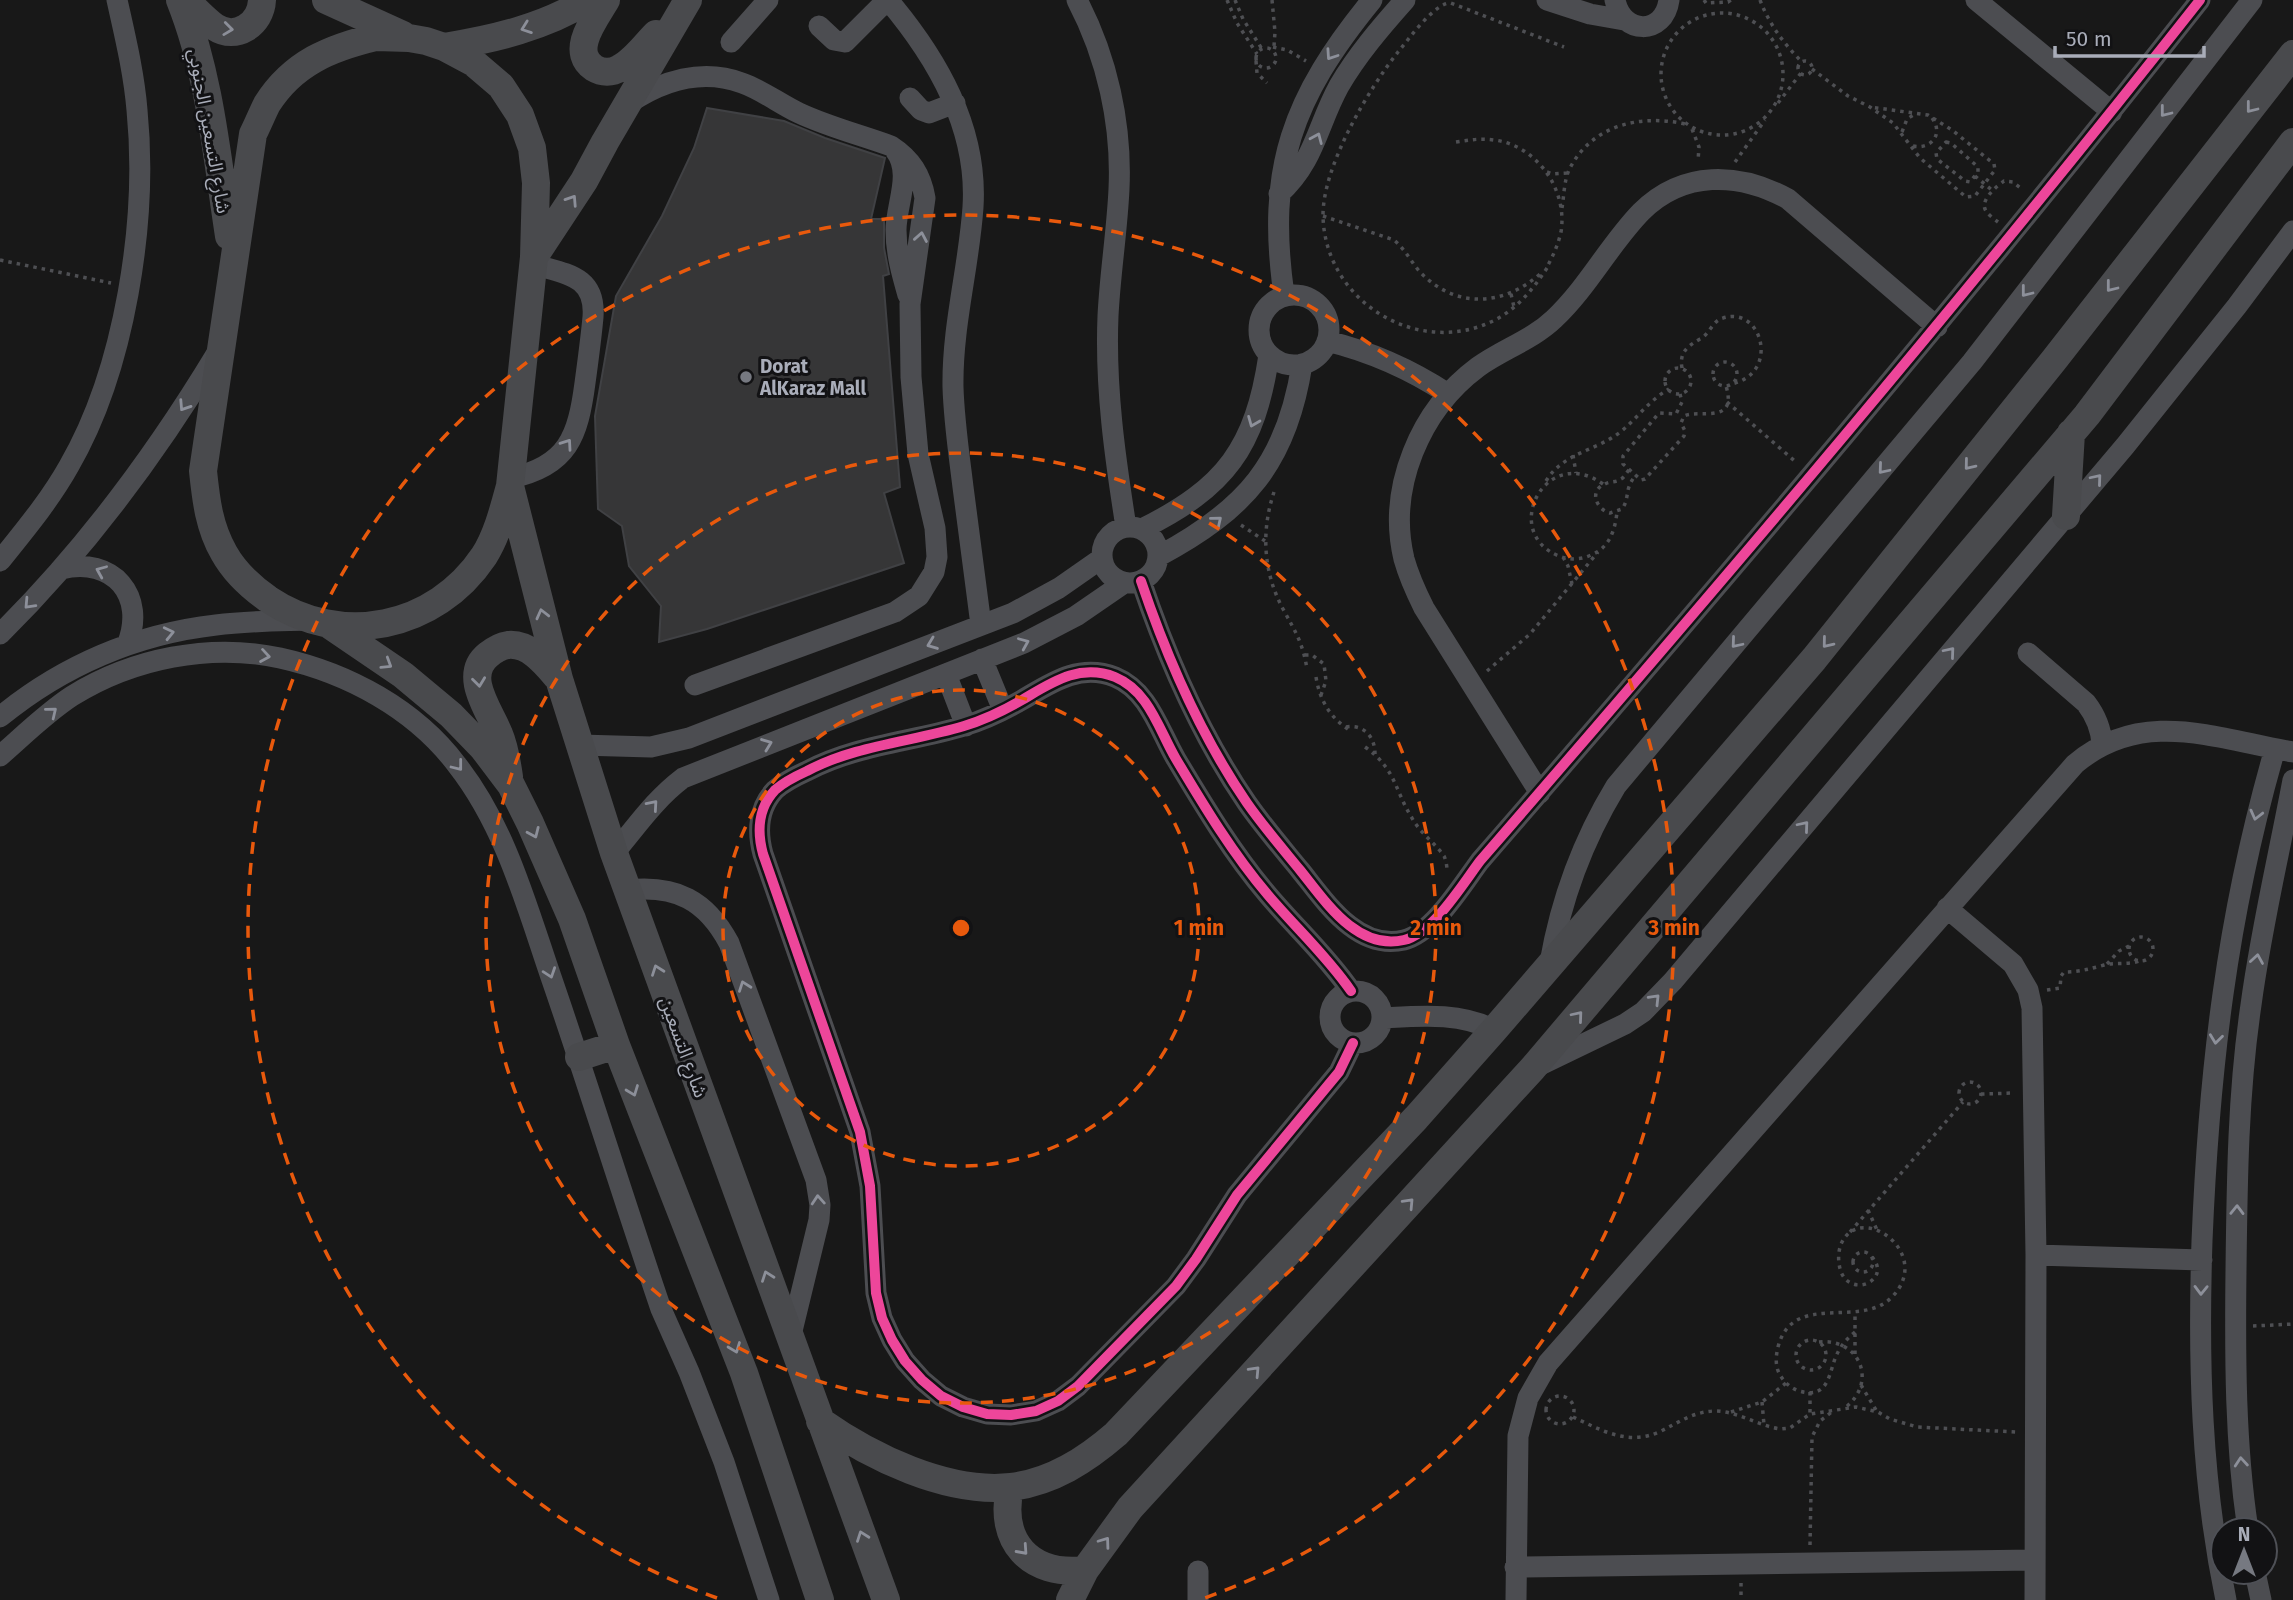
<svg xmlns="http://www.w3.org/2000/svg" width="2293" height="1600" font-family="'Fira Sans','Noto Sans Arabic',sans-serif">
<rect width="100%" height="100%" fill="#181818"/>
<!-- building -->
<path fill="#363637" stroke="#404144" stroke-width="2" d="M707,108L784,121L825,138L885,158L871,219H884V248L889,274L883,276L900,487L884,493L904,563L707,629L659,642L661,606L629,566L622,526L598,509L595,416L616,296L662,216L694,148Z"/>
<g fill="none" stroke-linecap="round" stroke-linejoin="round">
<!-- path -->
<path stroke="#4e4f53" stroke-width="3.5" stroke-dasharray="3.5 5" stroke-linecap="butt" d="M1227,0L1237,23L1257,54
M1235,0L1243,19L1262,49
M1272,0L1275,32L1274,46
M1704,0L1706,3L1728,2L1731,0
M1760,0C1769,24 1784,44 1802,62
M1661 74a61 61 0 1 1 122 0a61 61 0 1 1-122 0Z
M1273,47L1287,50L1306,61
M1256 58a10 10 0 1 1 20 0a10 10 0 1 1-20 0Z
M1256,61L1257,73L1267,83
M1798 68a7 7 0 1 1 14 0a7 7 0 1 1-14 0Z
M1812,69L1848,96L1870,107L1893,123L1920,158L1966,197L1975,196L1995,170L1994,164L1952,130L1928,115L1870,107
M1778,103L1801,73
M1692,129L1699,147L1698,161
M1902,132L1907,119L1915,114
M1456,142C1469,140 1480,138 1494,140C1536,145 1568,189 1561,232C1558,245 1553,256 1547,267
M1946,142L1951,143L1978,167V172L1970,182L1965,181L1937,159L1936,153Z
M1913,146C1931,150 1944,134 1932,118
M1735,162L1765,120
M1547,172L1553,174L1567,173
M1975,176L1993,191
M1562,208C1564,196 1564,181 1569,170C1591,125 1640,114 1685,124
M1323,216L1394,240C1406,250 1412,264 1422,274C1458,310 1506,305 1541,273
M1998,222C1994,219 1987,214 1985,209C1981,199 1997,186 2004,181L2013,182L2023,190
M0,260L111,283
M1547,268C1533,289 1518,308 1495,320C1418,359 1324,301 1323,215C1323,166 1368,90 1398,52C1409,39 1435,2 1451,3L1564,47
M1511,294L1514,307
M1713 374a12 12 0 1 1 24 0a12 12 0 1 1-24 0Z
M1665 381a13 13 0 1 1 26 0a13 13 0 1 1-26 0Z
M1682,368C1679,352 1688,346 1700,339C1710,334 1712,321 1723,318C1762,305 1781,374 1731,384
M1680,394L1682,402L1676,414L1659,413L1623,456V464L1641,480L1645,479L1684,436L1685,431L1681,423L1684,416C1699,409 1738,425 1726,386
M1727,402L1797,463
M1573,455L1576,473
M1629,470C1626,473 1625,477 1621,479C1616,483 1610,481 1605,484C1588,491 1597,510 1610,513L1622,509C1630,498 1624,490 1635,476
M1546,481C1563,453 1595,451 1619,433C1637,419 1648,401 1669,389
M1603,484C1545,443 1500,533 1559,556C1569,560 1581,560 1591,555C1609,548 1615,531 1617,512
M1274,492C1261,531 1263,572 1283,609C1295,631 1303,643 1307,669
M1241,525L1265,541
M1563,557L1568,566L1572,584
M1305,655H1312L1324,664L1326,681L1321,695
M1487,671L1530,634L1598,552
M1316,677C1320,701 1330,718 1351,731
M1346,727C1364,724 1375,737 1375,754
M1365,747C1396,769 1394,789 1412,818C1420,833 1434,842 1444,856C1446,860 1447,866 1447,871
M2129 949a12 12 0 1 1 24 0a12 12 0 1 1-24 0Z
M2107,964L2119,951L2129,946
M2047,990L2060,988L2061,976L2064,972C2078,972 2090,969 2104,965C2115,962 2128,965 2139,961
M1959 1093a11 11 0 1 1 22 0a11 11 0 1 1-22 0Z
M1981,1094L2014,1093
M1868,1210L1877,1230
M1850,1232L1963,1102
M1853 1262a10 10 0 1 1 20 0a10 10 0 1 1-20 0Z
M2253,1326L2293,1324
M1855,1332C1848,1338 1842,1344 1838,1352C1828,1371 1831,1400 1799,1391C1790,1388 1783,1381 1779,1373C1775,1365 1776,1355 1778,1347C1793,1290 1860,1330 1892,1297C1934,1254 1862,1202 1842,1242C1839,1248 1838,1256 1839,1263C1843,1302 1894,1282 1872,1257
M1796 1355a15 15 0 1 1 30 0a15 15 0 1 1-30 0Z
M1819,1342C1859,1338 1878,1381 1846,1407
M1855,1354V1313
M1861,1385L1876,1410
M1810,1392V1414
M1546 1410a14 14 0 1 1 28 0a14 14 0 1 1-28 0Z
M1762,1402L1764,1425
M1731,1412L1762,1402L1786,1383
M1573,1417C1601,1430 1628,1446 1659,1432C1678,1423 1692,1412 1714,1411C1738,1411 1758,1426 1781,1429L1790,1428L1810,1414L1856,1407L1878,1412L1890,1419L1917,1427L2016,1432
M1810,1545L1812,1437L1820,1421L1833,1411
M1741,1583V1600"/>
<!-- minor -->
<path stroke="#4c4d51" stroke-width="21" d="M888,0C937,58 978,128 973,207C969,267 952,326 953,387C954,421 959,454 963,487C969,533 975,579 981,625
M1077,0C1107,57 1122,124 1119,189C1117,232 1110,274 1108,316C1105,387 1115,457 1126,527
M1547,0L1590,14L1624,20
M1615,0C1622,35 1664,36 1669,0
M1976,0L2112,112
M819,26L834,40L845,42L887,0
M731,42L768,0
M910,98L921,110L929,113L955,103
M629,103C662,81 702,68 742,83C762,90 780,104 799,113C829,127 861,135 891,146C911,159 921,175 925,198L910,304L911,377L918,454L935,528L937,557L934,572L919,596L895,612L695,685
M895,150C913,173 896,204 896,230C896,253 902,274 908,295
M1279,194C1315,161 1317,126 1339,86C1357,55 1381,27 1405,0
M1259 330a35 35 0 1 1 70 0a35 35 0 1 1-70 0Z
M1284,295C1266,168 1292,98 1372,0
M1327,341C1372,352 1410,369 1448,394
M511,478C568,466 578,436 585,383C588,361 591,339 593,317C596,275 565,274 533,264
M1102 555a28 28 0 1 1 56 0a28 28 0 1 1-56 0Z
M1142,529C1226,487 1255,448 1269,355
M1159,556C1245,510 1287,463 1302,364
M0,561C24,531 50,500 69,466C125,369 148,221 137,110C134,73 125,36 117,0
M61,569C113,556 147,596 127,645
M1141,581C1167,658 1201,736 1247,803C1263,826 1282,848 1300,870C1325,901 1357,951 1404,940C1433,933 1462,885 1480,861C1726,578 1968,294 2200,0
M0,634C85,550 156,454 217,353
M2028,653L2086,703C2096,716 2101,728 2102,744
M982,659L1003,710
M946,674L966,726
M0,717C62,666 136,634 216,625C247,621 277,621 308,620
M580,745L651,747L689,738L1013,613L1059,588L1102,558
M0,756C23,736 46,713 72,696C133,658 210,643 280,658C348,673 415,709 457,765C505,826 526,904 551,977C589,1087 623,1198 661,1309L689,1372L724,1462L769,1600
M1540,793L1424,608C1416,592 1409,577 1404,559C1387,488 1420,410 1478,367C1503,349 1532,340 1554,319C1588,287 1609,245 1641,212C1683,170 1739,172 1788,199L1937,327
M614,853C637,826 654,800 683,778L1024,643L1076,616L1124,583
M628,890C676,885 706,900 729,943L816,1180L820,1205L819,1220L790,1339
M1947,908L2013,964L2028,990L2032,1008L2036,1255L2035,1600
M1550,963C1561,899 1582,842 1616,786L1972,362L2252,0
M1351,991C1327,956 1295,927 1268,895C1233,854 1204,806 1176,759C1159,730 1149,691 1115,677C1079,663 1051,683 1022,700C1003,711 984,720 964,726C911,742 856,745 807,771C796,776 784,782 775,790C758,808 757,832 763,854L860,1132L870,1186L876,1293L882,1318L892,1340L905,1361L922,1380L941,1396L963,1407L987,1414L1011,1415L1036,1411L1058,1401L1078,1386L1176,1286L1196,1259L1237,1195L1339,1072L1353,1043
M1330 1017a26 26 0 1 1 52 0a26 26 0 1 1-52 0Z
M1382,1018C1420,1016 1460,1012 1494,1030
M1538,1066L1625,1024L1643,1012L1673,981L2125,446L2237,306L2293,231
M2036,1255L2202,1260
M2248,1530C2235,1444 2235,1357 2236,1270C2237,1181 2238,1092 2251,1005C2261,929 2279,855 2293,780
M1515,1567L2035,1560
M2255,1572L2261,1600
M1198,1600V1571
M1516,1600L1518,1436L1528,1398L1548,1363L2075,764C2143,707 2216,739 2293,752
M2226,1600C2201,1481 2198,1362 2202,1241C2209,1070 2227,915 2275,749"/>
<!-- major -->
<path stroke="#494a4d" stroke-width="28" d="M180,0C210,75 217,158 229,236
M186,0C195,9 204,19 215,27C236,41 261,24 262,0
M326,0L403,35
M606,0C595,19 569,51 594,68C602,73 612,73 620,68C634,61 645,45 656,34
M376,37L409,38L426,41L444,47L474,63L501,86L520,115L532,148L536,183L534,257L510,486C504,508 497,536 484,556C435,629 341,648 268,599C251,587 234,571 224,553C209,527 206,500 203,471L253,134C258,124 262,114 267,104C293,63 330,48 376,37Z
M444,47C494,39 545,27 588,0
M534,257L584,181L605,142L688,0
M510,486L559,679L614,853L886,1600
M2066,516L2071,433
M331,626L403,675L451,715L483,748L511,785L530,823L572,919L616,1045L744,1373L820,1600
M509,777C507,763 505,748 499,734C490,711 462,676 488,655C494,650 501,646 508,645C529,643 545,663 557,677
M579,1057L616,1045
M820,1421C871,1457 947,1494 1011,1487C1052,1482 1086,1460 1116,1434L1416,1118L1494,1030L1814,659L2054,360L2293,54
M1010,1487C998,1542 1030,1576 1085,1570
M1070,1600L1085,1570L1130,1508L1533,1068L2087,415L2293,142"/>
<defs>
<path id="cycleway" d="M1141,581C1167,658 1201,736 1247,803C1263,826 1282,848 1300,870C1325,901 1357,951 1404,940C1433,933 1462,885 1480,861C1726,578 1968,294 2200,0
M1351,991C1327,956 1295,927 1268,895C1233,854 1204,806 1176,759C1159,730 1149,691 1115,677C1079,663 1051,683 1022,700C1003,711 984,720 964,726C911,742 856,745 807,771C796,776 784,782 775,790C758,808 757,832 763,854L860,1132L870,1186L876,1293L882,1318L892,1340L905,1361L922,1380L941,1396L963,1407L987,1414L1011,1415L1036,1411L1058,1401L1078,1386L1176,1286L1196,1259L1237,1195L1339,1072L1353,1043"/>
</defs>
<!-- cycleway casing -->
<use href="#cycleway" stroke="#121214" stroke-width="15"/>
<!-- cycleway -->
<use href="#cycleway" stroke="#ed469a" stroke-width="10"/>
</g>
<!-- one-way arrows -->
<defs><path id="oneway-chevron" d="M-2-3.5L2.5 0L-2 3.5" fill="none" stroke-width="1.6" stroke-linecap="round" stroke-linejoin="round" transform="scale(1.75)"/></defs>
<g stroke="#8c8f99">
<use href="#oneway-chevron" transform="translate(526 28) rotate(160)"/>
<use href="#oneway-chevron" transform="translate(228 29) rotate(7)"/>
<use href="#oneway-chevron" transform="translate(2251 108) rotate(128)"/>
<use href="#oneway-chevron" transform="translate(572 200) rotate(-57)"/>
<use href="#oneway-chevron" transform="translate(2111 287) rotate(128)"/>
<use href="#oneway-chevron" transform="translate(1969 465) rotate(129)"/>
<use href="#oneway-chevron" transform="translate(542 614) rotate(-104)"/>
<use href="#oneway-chevron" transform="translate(1827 643) rotate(129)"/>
<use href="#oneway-chevron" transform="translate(387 664) rotate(32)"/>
<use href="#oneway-chevron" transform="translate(479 682) rotate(83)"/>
<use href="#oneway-chevron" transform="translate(534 833) rotate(66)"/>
<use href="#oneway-chevron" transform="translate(657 970) rotate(-110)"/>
<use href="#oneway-chevron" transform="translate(1578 1016) rotate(-50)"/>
<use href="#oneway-chevron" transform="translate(633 1091) rotate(69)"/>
<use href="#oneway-chevron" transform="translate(1409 1203) rotate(-47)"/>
<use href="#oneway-chevron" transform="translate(767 1276) rotate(-110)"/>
<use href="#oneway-chevron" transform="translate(735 1348) rotate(69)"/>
<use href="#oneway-chevron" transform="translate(1255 1371) rotate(-47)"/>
<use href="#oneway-chevron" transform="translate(862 1536) rotate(-110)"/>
<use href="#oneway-chevron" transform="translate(1105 1542) rotate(-54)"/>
<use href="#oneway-chevron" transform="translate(1023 1550) rotate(48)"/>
</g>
<g stroke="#8d909a">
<use href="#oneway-chevron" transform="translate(1331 55) rotate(124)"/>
<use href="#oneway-chevron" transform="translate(2165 112) rotate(128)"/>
<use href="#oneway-chevron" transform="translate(1317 138) rotate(-67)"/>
<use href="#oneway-chevron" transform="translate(921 237) rotate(-80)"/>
<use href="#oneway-chevron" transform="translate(2026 292) rotate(128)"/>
<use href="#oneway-chevron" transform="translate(184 406) rotate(123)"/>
<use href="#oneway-chevron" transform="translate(1253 422) rotate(112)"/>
<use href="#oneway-chevron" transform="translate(567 444) rotate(-55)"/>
<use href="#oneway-chevron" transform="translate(1883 469) rotate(130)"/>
<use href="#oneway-chevron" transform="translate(2097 479) rotate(-50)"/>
<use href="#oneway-chevron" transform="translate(1217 521) rotate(-39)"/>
<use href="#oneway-chevron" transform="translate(101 571) rotate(-157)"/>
<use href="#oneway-chevron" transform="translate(29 604) rotate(133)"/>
<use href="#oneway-chevron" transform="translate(169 633) rotate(-13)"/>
<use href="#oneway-chevron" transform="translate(1024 643) rotate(-23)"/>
<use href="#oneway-chevron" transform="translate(1736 643) rotate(130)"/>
<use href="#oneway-chevron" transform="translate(932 644) rotate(159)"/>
<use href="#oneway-chevron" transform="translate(1950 652) rotate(-50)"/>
<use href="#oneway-chevron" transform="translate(265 656) rotate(9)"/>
<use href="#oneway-chevron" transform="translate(52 712) rotate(-39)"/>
<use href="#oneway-chevron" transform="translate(767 744) rotate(-21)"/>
<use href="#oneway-chevron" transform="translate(458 766) rotate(52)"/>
<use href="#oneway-chevron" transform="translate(653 805) rotate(-49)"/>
<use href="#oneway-chevron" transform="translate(2256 815) rotate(104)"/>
<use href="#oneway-chevron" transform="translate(1804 826) rotate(-50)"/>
<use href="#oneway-chevron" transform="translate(2257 959) rotate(-81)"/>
<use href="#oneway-chevron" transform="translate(550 973) rotate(71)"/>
<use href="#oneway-chevron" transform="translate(744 986) rotate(-110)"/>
<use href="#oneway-chevron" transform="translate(1655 999) rotate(-46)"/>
<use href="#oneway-chevron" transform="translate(2216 1039) rotate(97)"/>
<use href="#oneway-chevron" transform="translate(818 1200) rotate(-94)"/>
<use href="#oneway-chevron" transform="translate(2237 1210) rotate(-89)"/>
<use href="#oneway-chevron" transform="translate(2201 1290) rotate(91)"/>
<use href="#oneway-chevron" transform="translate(2241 1462) rotate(-95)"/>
</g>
<!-- distance rings -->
<g fill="none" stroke="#e8590c" stroke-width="3.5" stroke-dasharray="12 9">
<circle cx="961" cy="928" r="238"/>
<circle cx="961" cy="928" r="475"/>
<path d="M717 1598A713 713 0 1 1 1205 1598"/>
</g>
<!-- markers -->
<circle fill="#767981" stroke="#121214" stroke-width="2.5" cx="746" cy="377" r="7"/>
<g text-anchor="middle" stroke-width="6" stroke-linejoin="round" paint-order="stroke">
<!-- street labels -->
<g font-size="19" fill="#a9adb9" stroke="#121214">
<text transform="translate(210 131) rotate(80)" y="7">شارع التسعين الجنوبي</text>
<text transform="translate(684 1047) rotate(70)" y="7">شارع التسعين</text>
</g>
<!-- poi labels -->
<g font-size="19" font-weight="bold" fill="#a9adb9" stroke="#121214" text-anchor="start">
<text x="760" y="373">Dorat<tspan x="760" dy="22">AlKaraz Mall</tspan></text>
</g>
</g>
<circle cx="961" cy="928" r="10" fill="#e8590c" stroke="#121214" stroke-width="3.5"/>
<g font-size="21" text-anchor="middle" font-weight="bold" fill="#e8590c" stroke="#121214" stroke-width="6" stroke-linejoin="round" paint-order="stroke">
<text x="1199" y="935">1 min</text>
<text x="1436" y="935">2 min</text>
<text x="1674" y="935">3 min</text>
</g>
<!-- north arrow -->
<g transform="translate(2244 1551)"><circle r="33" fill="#121214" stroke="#4e5056" stroke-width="2"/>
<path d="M0-5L12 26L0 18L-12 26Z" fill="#767981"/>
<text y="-10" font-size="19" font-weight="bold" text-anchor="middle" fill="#a9adb9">N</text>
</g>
<!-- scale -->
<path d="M2055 46v10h149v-10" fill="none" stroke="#a9adb9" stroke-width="3.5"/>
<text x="2066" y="46" font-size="21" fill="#a9adb9" stroke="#121214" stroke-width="5" paint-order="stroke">50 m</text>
</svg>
